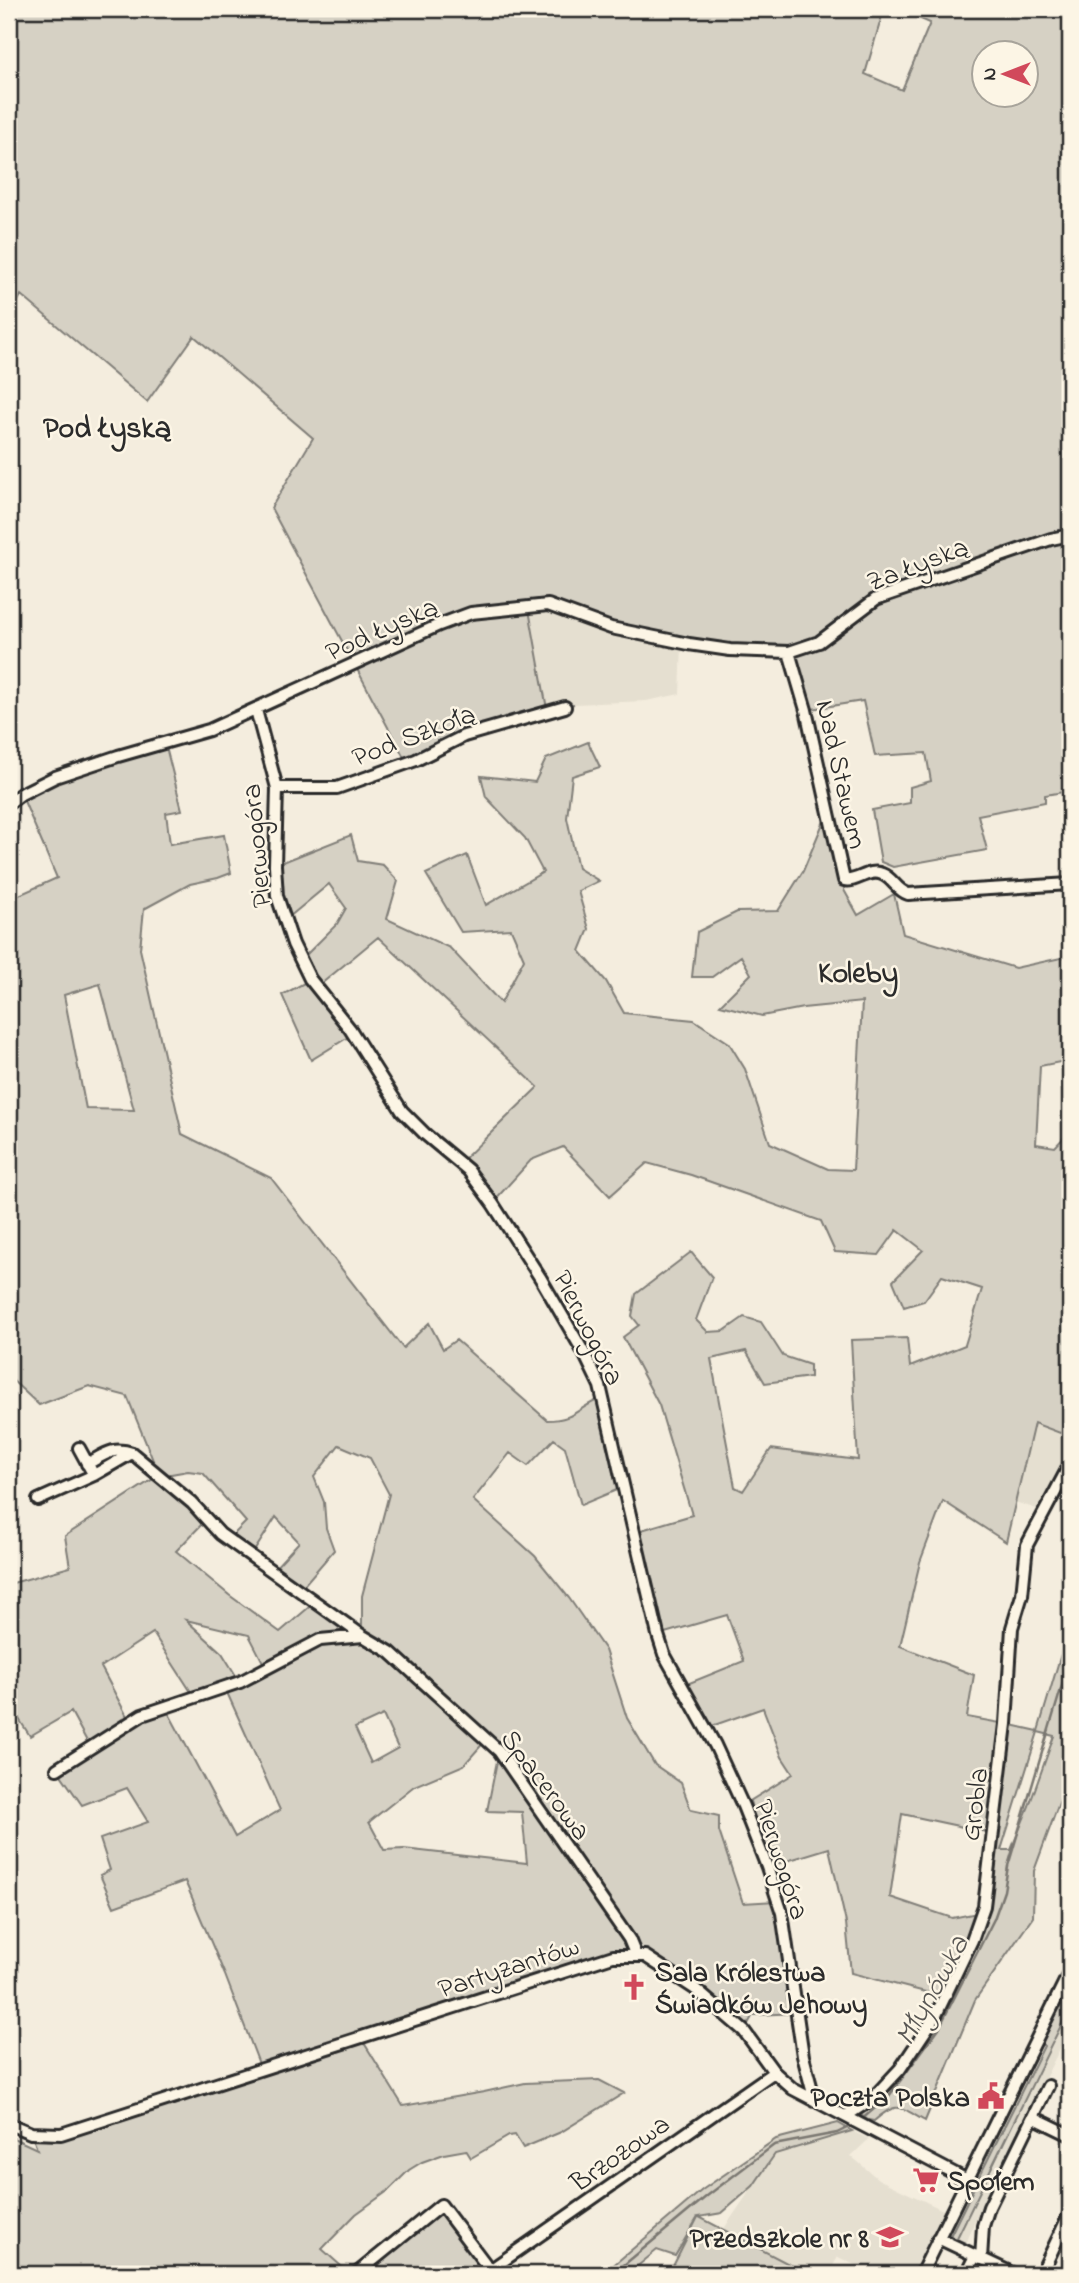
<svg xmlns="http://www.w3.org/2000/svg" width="1079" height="2283" font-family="'Indie Flower',sans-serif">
<rect width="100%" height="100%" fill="#f4edde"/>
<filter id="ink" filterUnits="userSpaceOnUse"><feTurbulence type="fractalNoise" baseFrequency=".0143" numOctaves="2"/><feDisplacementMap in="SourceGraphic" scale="14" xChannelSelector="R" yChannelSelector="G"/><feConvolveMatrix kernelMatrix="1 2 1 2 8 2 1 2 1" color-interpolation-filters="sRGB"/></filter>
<g filter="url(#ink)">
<!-- built -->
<path fill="#e5dfd0" d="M529,610H551L682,645L680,694L646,701L574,704L547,709Z
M1034,1422L1060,1433L1070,1440V1460L1043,1511L1015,1502Z
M1070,2007V2028L974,2223L965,2247L955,2242Z
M852,2131L869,2139L851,2156L878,2179L945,2211L913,2274H874L838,2257L828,2274H808L723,2230L775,2154Z"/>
<!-- green -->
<path fill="#d6d1c4" stroke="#807e78" stroke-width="2" fill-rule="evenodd" d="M9,9H884L865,74L902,90L930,23L898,9H1070V797L1063,792L1045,795V802L978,815L987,850L893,867L881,862L872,810L910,803V787L931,781L926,753L875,756L863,701L806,710L789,652L689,644L548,605L529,610L547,709L574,704L493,727L406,761L271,508L313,438L194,336L147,402L21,295L17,303L9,309ZM984,52H1026V94H984Z
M588,742L600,767L572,776L567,818L578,868L599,881L578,891L589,929L580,951L606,981L624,1013L694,1020L729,1043L745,1069L770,1143L828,1169L853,1170L862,1002L803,1008L762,1016L720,1005L751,974L741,956L712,977H692L697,932L737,912L778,911L803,871L828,811L844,880V890L858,915L894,894L903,934L1015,968L1070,956V1060L1040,1066L1036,1144L1055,1147L1070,1131V1429L1060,1433L1034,1423L1006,1542L943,1501L920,1562L900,1646L974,1675L967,1717L1006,1724L991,1833L902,1814L890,1897L952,1918L977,1913L941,1996L851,1973L846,1923L829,1848L767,1867L750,1801L793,1774L782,1757L763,1708L706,1728L682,1686L744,1661L727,1615L658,1635L638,1531L692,1515L659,1405L623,1337L639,1325L632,1316L636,1294L691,1252L712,1277L696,1320L708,1332L724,1331L744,1317L761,1322L783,1356L810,1365V1377L765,1383L746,1351L711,1359L735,1487L743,1491L771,1449L858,1460L851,1340L907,1338L910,1367L965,1345L982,1289L942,1276L924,1301L904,1307L893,1281L923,1250L897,1230L879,1255L835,1252L821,1221L691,1175L647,1163L610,1196L563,1147L531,1160L494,1201L461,1162L538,1087L378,937L321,984L304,957L337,924L346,908L329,884L289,917L281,888L278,864L351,835L358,861L383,865L398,881L387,919L450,948L501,1003L524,959L511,929L461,932L426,874L467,855L486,905L543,872L525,838L486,797L481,776L535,782L546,759Z
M165,743L182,810L166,813L170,844L224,835L231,873L218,878L190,884L144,909L140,949L182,1134L271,1178L403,1348L429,1323L443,1349L456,1340L547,1420C575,1420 577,1408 600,1399L624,1487L581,1505L565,1447L554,1439L528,1466L510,1453L473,1500L535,1556L569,1598L605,1650L627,1718L655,1765L681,1783L691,1810L719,1816V1831L743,1903L777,1901L798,2013L753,2015L744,2031L645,1957L613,1956L361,2038L403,2106L484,2092L525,2083L599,2080L624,2093L561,2132L523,2148L515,2135L509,2136L471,2158L466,2150L444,2154L422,2162L409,2170L389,2190L356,2214L322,2249L350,2274H9V2136L37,2149L31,2133L61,2134L261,2069L225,1975L185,1881L114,1907L100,1875L110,1870L100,1839L148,1822L127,1788L82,1805L57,1769L90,1747L71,1712L30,1736L17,1716L9,1719V1584L70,1567L65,1536L159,1475L127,1396L89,1386L39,1405L12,1380L9,1371V878L17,896L57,878L21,794ZM100,984L134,1110L86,1109L64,995ZM339,1445L370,1458L389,1494L362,1596V1635L315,1602L280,1632L229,1595L176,1551L207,1519L160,1476L188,1471L203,1473L246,1522L228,1540L251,1556L276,1517L299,1542L272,1571L299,1591L334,1550L326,1528L324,1502L314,1477ZM186,1620L249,1635L266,1668L240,1682L222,1653ZM153,1633L195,1698L225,1688L280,1810L235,1837L166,1708L130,1722L101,1667ZM383,1715L398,1748L371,1763L355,1728ZM486,1740L499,1751L487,1811L522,1812L527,1863L404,1849L384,1850L369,1822L414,1786L464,1765Z
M306,982L350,1036L311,1060L282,995Z
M1070,1624V1773L1034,1871L1033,1917L975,2000L925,2121C900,2107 898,2100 874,2121L868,2120L858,2113L895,2087L937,2022L973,1944L1007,1724L1038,1731ZM1038,1732L1054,1736L1029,1806L1011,1850H1001Z
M1070,1983V2007L955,2242L949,2238L1044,2046L1040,2042Z
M838,2123L852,2131L775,2154L753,2186L722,2213L699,2217L808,2274H669L698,2217L675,2256L657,2250L628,2274H603L702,2190L776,2139Z
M441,2205L493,2274H356Z"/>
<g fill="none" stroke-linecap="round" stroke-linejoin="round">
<!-- stream -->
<path stroke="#7a7771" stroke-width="2.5" d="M861,2120L889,2096L939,2028L994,1919L1004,1891L1008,1866L1070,1659
M613,2274L707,2196L774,2145L837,2133L855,2124"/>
<defs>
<path id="minor" d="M789,652L806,710L844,880C857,883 869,868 882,874C893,878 896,890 908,894L1070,884
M256,710L277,788L275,865L277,896L293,944L310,979L350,1029L402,1111L426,1135L468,1170L493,1204L541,1279L584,1353L600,1386L658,1635L664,1654L715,1745L743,1806L767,1867L782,1913L803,2056L815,2101
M277,788H337L416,760L464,736L565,707
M9,803L21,794L55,777L118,756L209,730L439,625L471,613L548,605L611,628L689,644L730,650L789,652L819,642L876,599L1051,539L1070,535
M79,1448L91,1470
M87,1464C104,1455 113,1446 132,1453
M38,1500L94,1475L132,1453L192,1503L220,1534L363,1636
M57,1769L142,1715L240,1682L320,1640L363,1636L390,1652L499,1751L629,1939L636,1956
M846,2116L872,2099L900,2069L936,2015L972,1940L984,1906L1006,1724L1012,1628L1022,1595L1027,1545L1070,1464
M1033,2117L1070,2135
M9,2124L31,2133L61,2134L613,1956H645L694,1988L744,2031L774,2072L793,2089L967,2180
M938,2238L1014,2274
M981,2259L983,2226L989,2207L1048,2086
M490,2270L774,2072
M356,2274L441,2205L493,2274
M921,2274L1070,1971
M966,2274L975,2256
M1041,2274L1070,2213"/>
</defs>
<!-- minor casing -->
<use href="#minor" stroke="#2b2b2b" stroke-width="16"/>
<!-- minor -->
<use href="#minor" stroke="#fcf5e5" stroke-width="10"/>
</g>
</g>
<!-- icons -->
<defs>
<symbol id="church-bare" viewBox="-9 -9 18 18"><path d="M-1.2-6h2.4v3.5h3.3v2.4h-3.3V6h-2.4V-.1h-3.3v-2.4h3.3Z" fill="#d1495b" stroke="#fcf5e5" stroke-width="2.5" paint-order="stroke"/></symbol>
<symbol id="civic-bare" viewBox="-9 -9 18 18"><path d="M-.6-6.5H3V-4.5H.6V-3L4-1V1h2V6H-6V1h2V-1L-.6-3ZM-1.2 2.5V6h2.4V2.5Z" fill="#d1495b" stroke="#fcf5e5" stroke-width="2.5" paint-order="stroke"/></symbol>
<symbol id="supermarket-bare" viewBox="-9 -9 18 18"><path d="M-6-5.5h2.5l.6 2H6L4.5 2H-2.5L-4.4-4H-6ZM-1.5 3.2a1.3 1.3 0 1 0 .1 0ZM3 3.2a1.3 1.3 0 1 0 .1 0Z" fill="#d1495b" stroke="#fcf5e5" stroke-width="2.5" paint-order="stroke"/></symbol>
<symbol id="school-bare" viewBox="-9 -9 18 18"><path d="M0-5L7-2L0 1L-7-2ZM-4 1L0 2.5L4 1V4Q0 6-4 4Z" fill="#d1495b" stroke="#fcf5e5" stroke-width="2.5" paint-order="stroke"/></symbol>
</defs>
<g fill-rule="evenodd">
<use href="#church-bare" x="615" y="1968" width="38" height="38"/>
<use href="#civic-bare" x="972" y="2077" width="38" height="38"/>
<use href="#supermarket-bare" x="907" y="2161" width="38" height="38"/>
<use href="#school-bare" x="871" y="2218" width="38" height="38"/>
</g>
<g text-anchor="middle" stroke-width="5" stroke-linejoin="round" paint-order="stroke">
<!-- street labels -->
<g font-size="28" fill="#2b2b2b" stroke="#fcf5e5">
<text transform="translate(917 563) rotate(-21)" y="10">Za Łyską</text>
<text transform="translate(381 628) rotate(-24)" y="10">Pod Łyską</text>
<text transform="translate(413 734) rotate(-21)" y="10">Pod Szkołą</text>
<text transform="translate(843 774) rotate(77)" y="10">Nad Stawem</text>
<text transform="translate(255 846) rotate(-95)" y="10">Pierwogóra</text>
<text transform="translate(590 1327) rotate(63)" y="10">Pierwogóra</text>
<text transform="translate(547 1784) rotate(53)" y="10">Spacerowa</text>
<text transform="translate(973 1804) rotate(-83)" y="10">Grobla</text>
<text transform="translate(783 1859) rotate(72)" y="10">Pierwogóra</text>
<text transform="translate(508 1966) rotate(-18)" y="10">Partyzantów</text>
<text transform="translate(619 2152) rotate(-35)" y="10">Brzozowa</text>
</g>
<!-- poi labels -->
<g font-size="28" font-weight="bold" fill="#2b2b2b" stroke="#fcf5e5" text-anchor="start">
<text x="655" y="1981">Sala Królestwa<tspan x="655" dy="32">Świadków Jehowy</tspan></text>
<text x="970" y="2106" text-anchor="end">Poczta Polska</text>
<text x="947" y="2190">Społem</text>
<text x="869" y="2247" text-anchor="end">Przedszkole nr 8</text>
</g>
<!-- neighbourhood labels -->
<g font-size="30" font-weight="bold" fill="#2b2b2b" stroke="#fcf5e5">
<text x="107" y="437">Pod Łyską</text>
<text x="858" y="982">Koleby</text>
</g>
<!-- water labels -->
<g font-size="30" font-style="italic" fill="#595754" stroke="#fcf5e5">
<text transform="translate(931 1990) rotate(-61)" y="10">Młynówka</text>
</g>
</g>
<!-- margin -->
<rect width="1079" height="2283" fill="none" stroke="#fcf5e5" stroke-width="35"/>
<rect x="18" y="18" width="1044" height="2248" fill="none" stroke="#2b2b2b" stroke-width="2.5" filter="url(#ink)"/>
<!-- north arrow -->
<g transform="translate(1005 74) rotate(270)"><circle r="33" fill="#fcf5e5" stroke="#a8a49b" stroke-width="2"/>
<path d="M0-5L12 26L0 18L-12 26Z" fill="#d1495b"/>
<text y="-10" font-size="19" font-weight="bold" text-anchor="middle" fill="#2b2b2b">N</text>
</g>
</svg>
